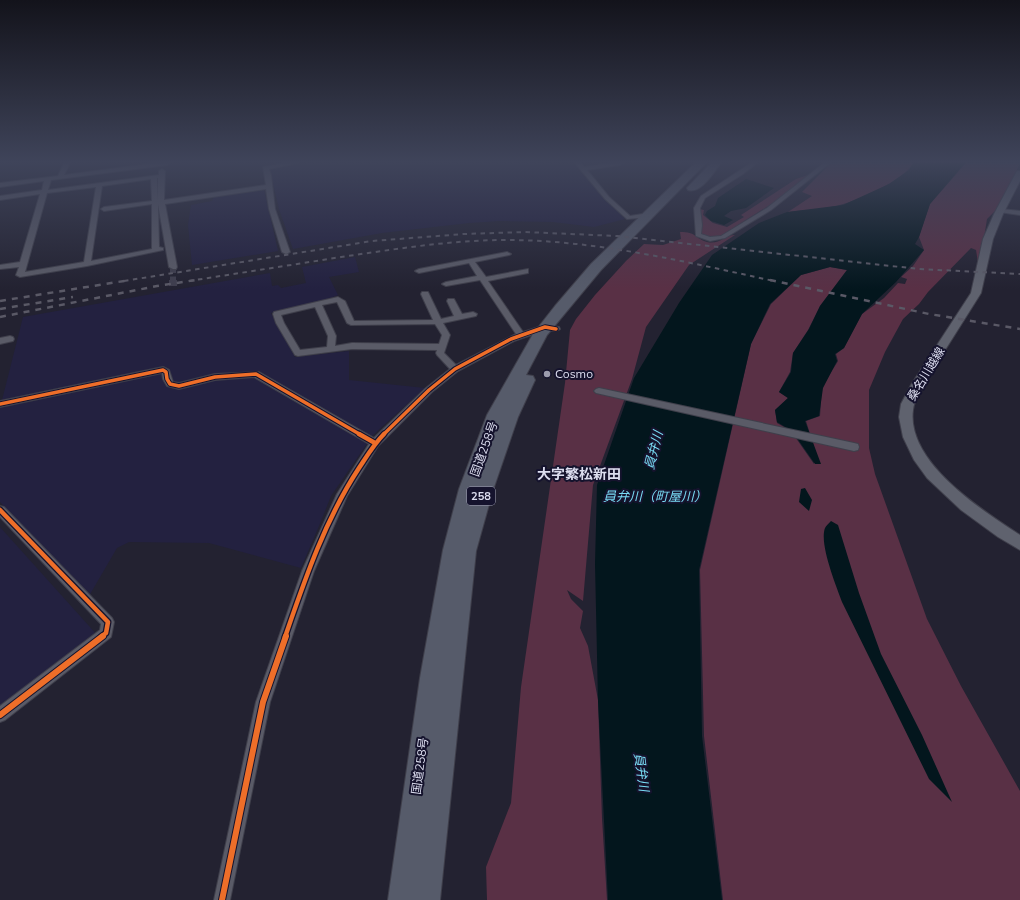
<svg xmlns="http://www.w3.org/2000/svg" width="1020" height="900" font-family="Mulish,'Noto Sans JP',sans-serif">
<rect width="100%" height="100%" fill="#232231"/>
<!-- built -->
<path fill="#232140" d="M308,163H558L574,165L625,219L594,227L553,222L500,221L469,223L382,233L293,249L279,209L270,170Z
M264,190L278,251L192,265L188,225L191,205L212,201L214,197Z
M355,257L359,272L329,277L338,295L326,300L271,313L295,357L349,351V380L425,388L373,435L331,496L319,526L301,568L209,543L129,542L117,548L89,596L0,502V408L23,317L270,273L272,286L278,285L281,288L306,283L302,267Z
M0,527L98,636L0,711Z"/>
<!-- green -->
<path fill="#593045" d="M831,163H913C904,180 861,199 843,204C828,209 804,210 788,212L812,196L802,192Z
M966,163H1020L1001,205L987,219L979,269L976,250L971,248L928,292L919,304L903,319L885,352L869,390V448L875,474L927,619L961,686L1020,791V900H723L704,736L700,570L751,344L771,304L801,275L830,267L847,270L820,306L808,330L793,353L790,372L779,392L788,398L775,410L777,423L791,431L814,464V447L806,421L820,416L822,387L838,361L836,354L844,348L862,314L884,298L898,283L905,284L907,279L901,277L913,266L924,250L919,237L930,204Z
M811,174L784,196L719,237L709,238L701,235L699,209L704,210L703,215L713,223L727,227L744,217L741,215L796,179Z
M680,232C697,232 694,238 707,242C719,245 725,235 735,235L689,265L646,327L632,379L593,485L583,601L567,590L571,599L583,611L580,628L588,646L598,700L602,818L607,900H487L486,867L511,803L521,687L565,383L570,330L576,319L595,295L626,261L644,244L663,245L681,239Z"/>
<!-- water -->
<path fill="#03161d" d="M913,163H965L930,204L919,237L915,244L924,250L896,282L862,314L844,348L835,354L837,361L823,388L819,416L805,421L821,464H815L792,431L777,422L775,410L788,398L779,392L791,372L793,353L809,329L820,306L847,270L830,267L801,275L770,304L751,344L699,570L702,736L722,900H608L598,701L595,564L597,485L634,378L679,303L712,255L759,223L787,212L843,205L889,184L909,170Z
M746,179L774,188L746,208L731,211L724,216L733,220L724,225L711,221L705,215L707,211L715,206L718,198Z
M805,488L812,500L809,511L799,502L801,489Z
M831,521L838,525L859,593L881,654L922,735L952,802L929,779L842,602C836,585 819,544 825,528C826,526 829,523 831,521Z"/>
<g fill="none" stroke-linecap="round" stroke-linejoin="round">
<!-- street-tunnel-far1 -->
<path stroke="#3f3e4e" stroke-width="6" stroke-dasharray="6 3.5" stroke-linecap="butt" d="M173,267V281"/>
<!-- street-tunnel -->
<path stroke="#3f3e4e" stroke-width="8" stroke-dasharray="8 4.5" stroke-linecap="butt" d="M173,280V286"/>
<defs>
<path id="street" d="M64,163H70L64,175L155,163H170L167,165L51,180L48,190L159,175V171L162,169L165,171L164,200L266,185L263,167L285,163H298L269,169L271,175L275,209L290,252L286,254L282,252L269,209L266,189L165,204L177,267L176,269H173L169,267L158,204L159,247L163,248V250L87,266L20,277L16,275L19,267L0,269V265L20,262L40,194L0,200V196L42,190L44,181L0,187V183L58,176ZM157,178H158V201ZM151,179L152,201L104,207L101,209L104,211L152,204V249L91,261L102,186ZM96,187L84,262L25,272L47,193Z
M575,163H581L584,167L610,163H623L620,165L587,170L609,197L630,216L649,213L652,215L649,217L627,219L605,199Z
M751,163H757L743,174L705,198L700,208L702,225L701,234L710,237L721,236L767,208L824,163H830L771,210L725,238L710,241L696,236L694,208L701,196Z
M1001,209L1020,211V215L999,212L998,211Z
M507,252L511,254L509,255L475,262L486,277L528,269V273L488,281L523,332L545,325L559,327L560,329L556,331L546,330L514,341L458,371L432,392L378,446L347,496L314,571L270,702L230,900H214L256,702L302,571L337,494L369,444L254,377L215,380L179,389L167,386L163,379L162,373L0,407V401L163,367L169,370L173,382L179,383L215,374L259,372L374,438L426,388L450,369L437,355L436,353L437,350L352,349L298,356L295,355L276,323L273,314L274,312L338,297L345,301L354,321L433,320L421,294L422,292H428L429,294L441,319L454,316L447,301L448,299H454L462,314L473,312L477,314L476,316L443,323L450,335L444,353L456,365L516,334L480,280L446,286L442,284L446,282L477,276L469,263L419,273L415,271L419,269ZM337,302L347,323L351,325L435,324L442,335L439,344L352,343L335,346L336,336L322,305ZM315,307L328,336L327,347L300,350L284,323L281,315Z
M10,336L13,337L14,339L13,341L0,344V338Z
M599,388L854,443L858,444L859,447L858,450L854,451L596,393L594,391L596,389Z
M0,506L4,507L112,618L114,622L111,637L5,720L0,722V706L100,630L101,624L0,517Z"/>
<path id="secondary" d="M1017,171H1020V181L1003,214L993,239L981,293L923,385C919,393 914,401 913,410C906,462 983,511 1020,535V550L998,537L961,510L927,478L914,460L903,437L899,417L901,404L911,385L971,293L983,239L994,214Z"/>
<path id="highway" d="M695,163H706L601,270L547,335L526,375L533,376L535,380L518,417L493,490L476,551L440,900H388L420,678L443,550L459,489L487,415L533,334L555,306L591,264Z
M711,163H721C714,172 701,194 688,190L687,188Z"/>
</defs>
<!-- street casing -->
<use href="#street" stroke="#3f3f4b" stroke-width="2"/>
<!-- secondary casing -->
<use href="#secondary" stroke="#3f3f4b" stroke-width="2"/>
<!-- highway casing -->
<use href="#highway" stroke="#3f3f4b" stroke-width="2"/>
<!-- street -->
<use href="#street" fill="#5a5b67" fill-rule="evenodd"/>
<!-- secondary -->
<use href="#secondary" fill="#5f626e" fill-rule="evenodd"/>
<!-- highway -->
<use href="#highway" fill="#565b6a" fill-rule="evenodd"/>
<!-- rail-far1 -->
<path stroke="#5a5966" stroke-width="2" stroke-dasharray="4.5 4.5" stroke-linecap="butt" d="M124,281L372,241L464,234L525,232L617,236L919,269L1020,274
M189,281C240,273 291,265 341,257C396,249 451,240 506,240C597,240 686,262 774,281"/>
<!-- rail -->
<path stroke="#5a5966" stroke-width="2.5" stroke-dasharray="6 6" stroke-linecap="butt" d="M770,280L929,314L1020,329
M0,301L130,280
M0,309L73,297
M0,317L157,286L196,280"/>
<defs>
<path id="cycleway-far2" d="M0,404L163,370L166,372L167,379L170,384L179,386L215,377L256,374L361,435
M383,435L429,390L455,369L511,339L545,327L556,329"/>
<path id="cycleway-far1" d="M359,434L375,443
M0,510L108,622L106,633L101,637
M285,637C305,579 325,520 359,468C367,456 374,444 384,434"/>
<path id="cycleway" d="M0,715L103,636
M222,900L263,702L286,636"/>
</defs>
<!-- cycleway-far2 casing -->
<use href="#cycleway-far2" stroke="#15132d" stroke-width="5.5"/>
<!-- cycleway-far1 casing -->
<use href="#cycleway-far1" stroke="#15132d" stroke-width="7"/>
<!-- cycleway casing -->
<use href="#cycleway" stroke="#15132d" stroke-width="8"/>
<!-- cycleway-far2 -->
<use href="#cycleway-far2" stroke="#ee6e29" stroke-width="3.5"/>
<!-- cycleway-far1 -->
<use href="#cycleway-far1" stroke="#ee6e29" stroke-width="4.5"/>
<!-- cycleway -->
<use href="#cycleway" stroke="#ee6e29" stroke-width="6"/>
</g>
<!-- sky -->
<linearGradient id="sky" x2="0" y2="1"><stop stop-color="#13131b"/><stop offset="0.56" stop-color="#3f445a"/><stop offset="1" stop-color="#3f445a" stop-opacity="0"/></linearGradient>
<rect width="1020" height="289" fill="url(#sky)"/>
<!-- markers -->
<circle fill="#9c9cad" stroke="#15132d" stroke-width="1.5" cx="547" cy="374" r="4"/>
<g text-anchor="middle" stroke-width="4" stroke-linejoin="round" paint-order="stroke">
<!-- shield labels -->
<rect fill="#15132d" stroke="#a1a1b6" stroke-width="1" x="467" y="487" width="28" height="18" rx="3"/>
<g font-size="11" font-weight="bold" fill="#dddef0">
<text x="481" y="500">258</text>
</g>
<!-- poi labels -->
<g font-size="12" fill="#dddef0" stroke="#15132d" text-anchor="start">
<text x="555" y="378">Cosmo</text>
</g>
<!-- street labels -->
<g font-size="12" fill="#dddef0" stroke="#15132d">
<text transform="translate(926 374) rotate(-59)" y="4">桑名川越線</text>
<text transform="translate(484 449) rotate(-70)" y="4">国道258号</text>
<text transform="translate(420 766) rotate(-82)" y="4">国道258号</text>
</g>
<!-- water labels -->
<g font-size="13" font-style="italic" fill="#79dcf5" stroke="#15132d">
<text transform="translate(653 450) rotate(-76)" y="5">員弁川</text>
<text x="655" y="501">員弁川（町屋川）</text>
<text transform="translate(642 772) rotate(82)" y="5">員弁川</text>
</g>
<!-- quarter labels -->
<g font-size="14" font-weight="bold" fill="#dddef0" stroke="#15132d">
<text x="579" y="479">大字繁松新田</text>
</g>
</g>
</svg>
